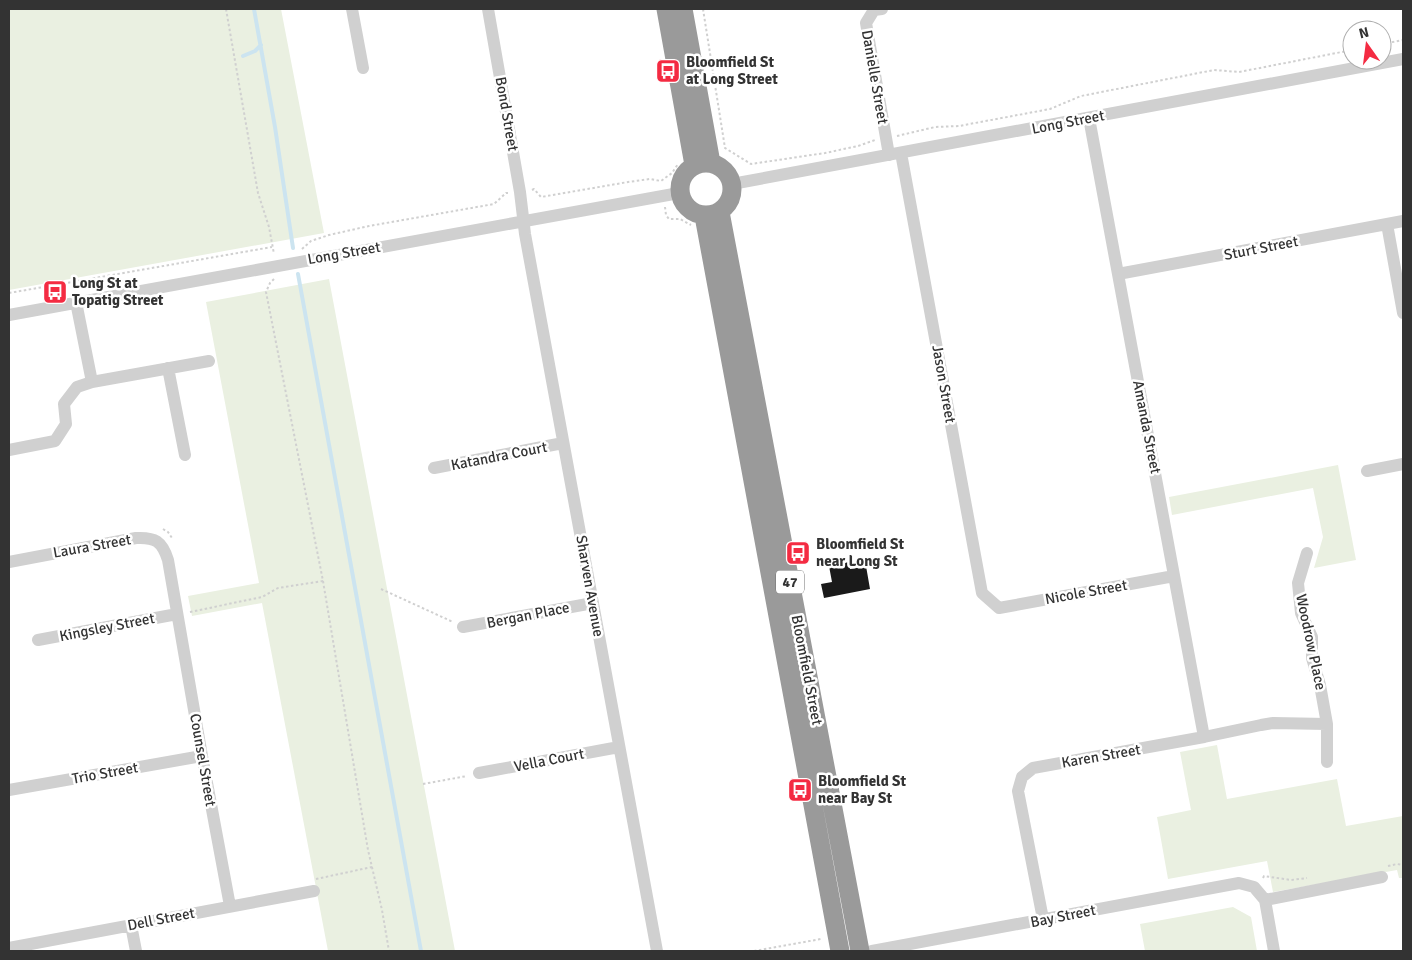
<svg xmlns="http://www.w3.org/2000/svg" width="1412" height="960" font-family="Signika,sans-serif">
<rect width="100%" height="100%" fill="#fff"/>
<!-- green -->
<path fill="#eaf0e1" d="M9,9H281L324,233L9,290Z
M329,279L455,951H328L262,603L192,616L188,596L259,583L206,302Z
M1338,465L1356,560L1314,568L1323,537L1313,488L1172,515L1169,497Z
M1217,745L1227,799L1337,779L1346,826L1403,816V878H1399L1397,870L1273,892L1267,861L1168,879L1157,817L1191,810L1180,752Z
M1233,907L1251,917L1257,951H1145L1140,924Z"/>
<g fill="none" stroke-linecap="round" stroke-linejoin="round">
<!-- stream -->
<path stroke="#cce4f0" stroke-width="4" d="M254,9L275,127L293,248
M243,56L255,51L261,45
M298,274L421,951"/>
</g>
<!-- building -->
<path fill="#1a1a1a" d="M849,562L850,569L866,566L870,589L824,598L821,584L832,582L829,566Z"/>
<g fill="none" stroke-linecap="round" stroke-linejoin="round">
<!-- path -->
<path stroke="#d0d0d0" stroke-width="2" stroke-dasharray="2.5 2.5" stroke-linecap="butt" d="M226,9L258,193L269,227L274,254
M703,9L725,148L751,164L825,153L858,146L875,140
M1382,44L1403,40
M897,136L935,127L959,126L1050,109L1081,96L1214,70L1239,72L1352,50
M532,190L534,189L541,197L628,182L650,179L661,181L672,173L678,164
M665,207L666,215L669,219H680L691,225
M302,249L311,241L329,235L369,226L494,204L506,193H508
M274,279L270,283L266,292L323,581L368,850L382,910L389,951
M9,293L272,247
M163,529L168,532L172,538
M381,589L453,622
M190,612L262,597L278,588L323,581
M423,784L467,776
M1388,866L1397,864L1403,865
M1263,878L1264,876L1291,880L1307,878
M316,879L372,867
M754,951L821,939V937"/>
<!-- minor -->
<path stroke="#d0d0d0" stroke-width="12" d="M352,9L363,68
M488,9L520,192L525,234L657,951
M882,9L874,10L866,23L889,155
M1089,118L1204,737
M901,153L982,593L999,608L1174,576
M732,184L1403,59
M1387,224L1403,313
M1118,274L1403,221
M76,302L92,382
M9,315L679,193
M168,368L185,455
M9,450L55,441L66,424L64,404L77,387L92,382L209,361
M434,468L563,443
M1367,471L1403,464
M1307,553L1298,583L1301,613L1312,637V658L1320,685L1327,724V762
M9,562L136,538C155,537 162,541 168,560L202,756L230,906
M463,627L593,603
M38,640L177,614
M479,773L619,747
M9,790L202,756
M1265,900L1382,877
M1043,919L1018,791L1022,777L1033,768L1204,737L1261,725L1273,723L1327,724
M131,925L136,951
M9,948L314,891
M872,951L1239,883L1254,887L1265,900L1274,951"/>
<!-- highway -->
<path stroke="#9a9a9a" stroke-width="19" d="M666,9L694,165
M683,9L711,163
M680 189a26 26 0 1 1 52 0a26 26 0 1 1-52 0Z
M720,212L860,951
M704,216L840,951"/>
</g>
<!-- icons -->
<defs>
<symbol id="bus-square" viewBox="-11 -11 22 22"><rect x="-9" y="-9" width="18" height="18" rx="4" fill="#f42b42" stroke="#fff"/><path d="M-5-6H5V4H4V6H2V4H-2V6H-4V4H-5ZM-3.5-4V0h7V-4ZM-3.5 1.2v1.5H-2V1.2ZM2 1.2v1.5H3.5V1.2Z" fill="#fff"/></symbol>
</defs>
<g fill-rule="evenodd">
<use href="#bus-square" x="654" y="57" width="28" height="28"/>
<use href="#bus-square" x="41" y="278" width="28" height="28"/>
<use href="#bus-square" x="784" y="539" width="28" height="28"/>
<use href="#bus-square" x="786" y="776" width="28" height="28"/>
</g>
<g text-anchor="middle" stroke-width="5" stroke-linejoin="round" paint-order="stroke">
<!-- shield labels -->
<rect fill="#fff" stroke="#707070" stroke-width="1" x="776" y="570.5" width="28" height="23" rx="4"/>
<g font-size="14" font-weight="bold" fill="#333">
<text x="790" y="587">47</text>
</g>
<!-- poi labels -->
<g font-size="15" font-weight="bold" fill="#333" stroke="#fff" text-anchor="start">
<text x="686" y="67">Bloomfield St<tspan x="686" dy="17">at Long Street</tspan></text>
<text x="72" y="288">Long St at<tspan x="72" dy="17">Topatig Street</tspan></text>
<text x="816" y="549">Bloomfield St<tspan x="816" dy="17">near Long St</tspan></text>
<text x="818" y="786">Bloomfield St<tspan x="818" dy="17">near Bay St</tspan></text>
</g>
<!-- street labels -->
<g font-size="15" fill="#333" stroke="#fff">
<text transform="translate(875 77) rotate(80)" y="5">Danielle Street</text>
<text transform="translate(507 114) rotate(80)" y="5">Bond Street</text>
<text transform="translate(1068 122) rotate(-11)" y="5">Long Street</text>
<text transform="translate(1261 248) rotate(-11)" y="5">Sturt Street</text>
<text transform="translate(344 253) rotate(-10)" y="5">Long Street</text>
<text transform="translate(944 384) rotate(80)" y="5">Jason Street</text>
<text transform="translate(1147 427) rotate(79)" y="5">Amanda Street</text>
<text transform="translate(499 456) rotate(-11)" y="5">Katandra Court</text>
<text transform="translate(92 546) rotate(-10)" y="5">Laura Street</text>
<text transform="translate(590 586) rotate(80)" y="5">Sharven Avenue</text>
<text transform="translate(1086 592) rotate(-10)" y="5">Nicole Street</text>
<text transform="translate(528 615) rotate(-11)" y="5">Bergan Place</text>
<text transform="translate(107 627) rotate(-11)" y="5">Kingsley Street</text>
<text transform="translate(1311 642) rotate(78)" y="5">Woodrow Place</text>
<text transform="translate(807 670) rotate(79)" y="5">Bloomfield Street</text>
<text transform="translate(1101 756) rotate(-10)" y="5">Karen Street</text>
<text transform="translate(203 760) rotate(80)" y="5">Counsel Street</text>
<text transform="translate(549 760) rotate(-11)" y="5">Vella Court</text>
<text transform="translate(105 773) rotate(-10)" y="5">Trio Street</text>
<text transform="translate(1063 916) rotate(-11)" y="5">Bay Street</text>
<text transform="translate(161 919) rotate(-11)" y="5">Dell Street</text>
</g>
</g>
<!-- border -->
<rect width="1412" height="960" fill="none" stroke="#333333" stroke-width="20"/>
<!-- north arrow -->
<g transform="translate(1367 45) rotate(346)"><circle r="24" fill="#ffffff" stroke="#adadad"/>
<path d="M0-4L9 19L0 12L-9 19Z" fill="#f42b42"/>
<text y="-8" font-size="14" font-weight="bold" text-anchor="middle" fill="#333333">N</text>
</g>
</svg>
